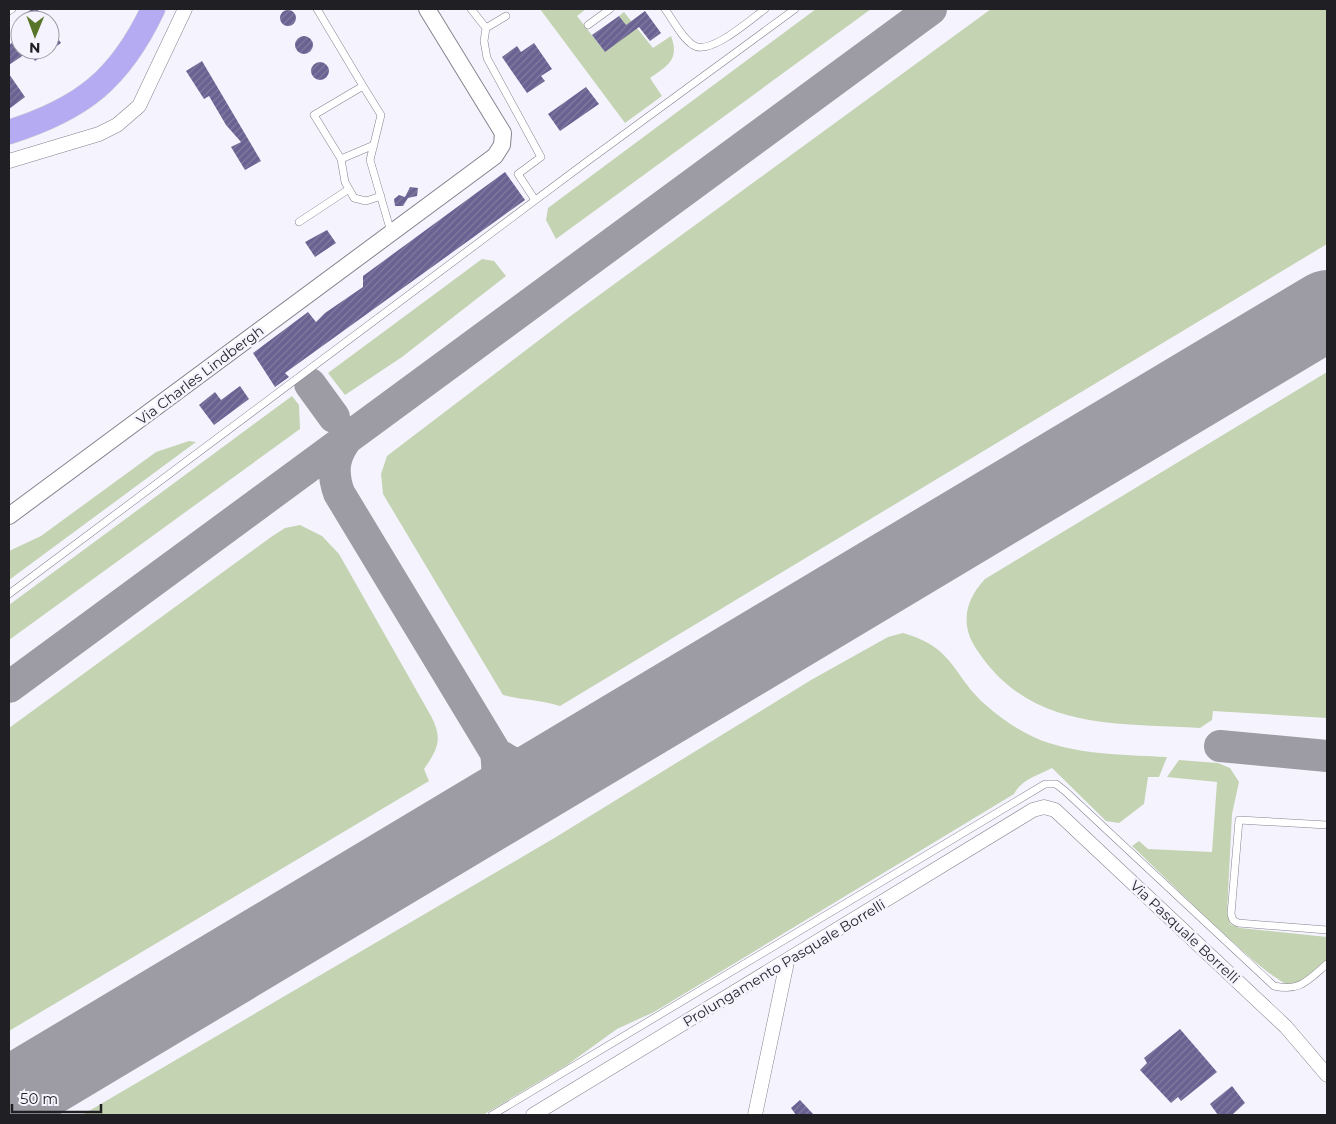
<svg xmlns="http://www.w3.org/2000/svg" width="1336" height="1124" font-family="Montserrat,sans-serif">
<defs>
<pattern id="building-hatch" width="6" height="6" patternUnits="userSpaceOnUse" patternTransform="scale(1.25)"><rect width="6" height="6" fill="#696292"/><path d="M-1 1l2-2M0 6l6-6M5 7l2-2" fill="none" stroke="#827d9f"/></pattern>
</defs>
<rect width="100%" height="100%" fill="#f5f4fe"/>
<!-- grass -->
<path fill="#c4d3b2" d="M540,9H586L577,16L605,52L631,32L619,16L624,12L653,48L671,36C680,60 667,66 650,78L662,96L625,123Z
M816,9H871L556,239L546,220L548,208Z
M991,9H1327V244L560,706C542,700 522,700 503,695L383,494L381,474L387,456L572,315Z
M482,259L494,261L506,276L402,357L345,395L328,373Z
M1327,372V718L1213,711L1212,720L1200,728C1114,723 1028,731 975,647C960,623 966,599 985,579Z
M292,396L299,405L300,429L9,640V605Z
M189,441L196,442L9,580V551L41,536L156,452Z
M300,525L322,536L339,554L431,716C443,739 438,749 424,769L429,781L9,1031V728L271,537L285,528Z
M903,633C956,648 952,676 987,706C1004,721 1028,737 1049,743C1086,755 1129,755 1167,757L1159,777H1148L1144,804L1119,823L1106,821L1052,768C1037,776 1022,779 1014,794L654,1012L617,1029L567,1065L483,1115H82L556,837L811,680L888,637Z
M1179,760L1218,763L1230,768L1239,782L1232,814L1227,913L1230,924L1240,928L1327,937V960C1318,968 1303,986 1290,985C1269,983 1155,867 1132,846L1139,841L1148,849L1212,852L1217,782L1167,777Z"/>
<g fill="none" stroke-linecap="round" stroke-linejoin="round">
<!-- taxiway -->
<path stroke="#9d9ca4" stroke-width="32" d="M310,384L334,417
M349,436C334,454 331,470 339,493L496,753C501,788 492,795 472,821
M9,687L931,9
M1220,746L1327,756
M496,753C524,773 539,771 571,762"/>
<!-- runway -->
<path stroke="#9d9ca4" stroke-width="80" d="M9,1098L1327,310"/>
</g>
<!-- building -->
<path fill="url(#building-hatch)" d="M32,9H37L45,20H16Z
M280 18a8 8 0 1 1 16 0a8 8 0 1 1-16 0Z
M645,11L661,33L650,41L639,27L605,52L592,35L619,16L626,25Z
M50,27L61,43L35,61L28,52L9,65V45L20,37V50H50Z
M295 45a9 9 0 1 1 18 0a9 9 0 1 1-18 0Z
M534,43L552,69L541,76L545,81L527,93L502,57L517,46L521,52Z
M202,61L261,161L245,170L231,147L241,142L226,125L209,96L204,99L186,71Z
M311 71a9 9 0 1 1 18 0a9 9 0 1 1-18 0Z
M9,74L25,97L9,109Z
M586,87L599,104L560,131L548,114Z
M505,172L525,200L285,373L289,377L275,387L253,353L308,312L316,322L325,313L363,287V276Z
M410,187L418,188L417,196L408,198L403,206H395L394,199L399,195L405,197Z
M327,230L336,243L315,257L305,242Z
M240,386L249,399L214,425L199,405L215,392L221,400Z
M1180,1029L1217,1072L1181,1101L1178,1097L1171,1103L1140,1070L1147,1063L1144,1058Z
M1232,1086L1245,1103L1232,1115H1218L1210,1104Z
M800,1100L814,1115H796L791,1108Z"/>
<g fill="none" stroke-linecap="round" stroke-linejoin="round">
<defs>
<path id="service" d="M317,9L363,86
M471,9L486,28L506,16
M665,9C673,20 682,38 693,45C709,57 751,19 765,9
M9,11L12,9
M588,25L610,9
M486,28L484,41L487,58L541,157L518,174L535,200
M341,159L374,145
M381,196L366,201L354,198L345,182L341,159L314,115L363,86L381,115L370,160L391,232
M299,222L349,189
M9,594L585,163L795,9
M1327,825L1239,820L1231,914L1233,920L1238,923L1327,930
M492,1115L1045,784H1056L1065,791L1274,986C1300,992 1308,980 1327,964"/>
<path id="minor" d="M9,161L99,134L117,125L139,106L185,9
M533,1115L1033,810L1044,807L1055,810L1286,1027L1327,1075
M755,1115L787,962"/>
<path id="tertiary" d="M9,516L495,156L502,145L503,133L427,9"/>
<path id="motorway" d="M9,132C82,109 120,79 153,9"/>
</defs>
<!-- service casing -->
<use href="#service" stroke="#84838e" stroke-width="8"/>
<!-- minor casing -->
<use href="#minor" stroke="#84838e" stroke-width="15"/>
<!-- tertiary casing -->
<use href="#tertiary" stroke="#84838e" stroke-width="18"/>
<!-- motorway casing -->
<use href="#motorway" stroke="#d2d2d3" stroke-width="25"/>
<!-- service -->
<use href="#service" stroke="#fff" stroke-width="7"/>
<!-- minor -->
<use href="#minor" stroke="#fff" stroke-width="14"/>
<!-- tertiary -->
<use href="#tertiary" stroke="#fff" stroke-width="16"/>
<!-- motorway -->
<use href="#motorway" stroke="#b5abf3" stroke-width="24"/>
</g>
<g text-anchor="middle" stroke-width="5" stroke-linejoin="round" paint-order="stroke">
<!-- street labels -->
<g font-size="14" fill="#201f24" stroke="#f5f4fe">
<text transform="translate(200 375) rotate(-37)" y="5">Via Charles Lindbergh</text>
<text transform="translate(1185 932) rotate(43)" y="5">Via Pasquale Borrelli</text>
<text transform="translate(784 963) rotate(-31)" y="5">Prolungamento Pasquale Borrelli</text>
</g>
</g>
<!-- border -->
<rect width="1336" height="1124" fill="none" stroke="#201f24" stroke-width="20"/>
<!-- north arrow -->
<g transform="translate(35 35) rotate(181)"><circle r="24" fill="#f5f4fe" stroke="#a09fa7"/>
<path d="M0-4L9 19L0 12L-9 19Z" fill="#59752a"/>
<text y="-8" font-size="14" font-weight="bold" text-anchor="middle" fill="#201f24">N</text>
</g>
<!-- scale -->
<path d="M12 1104v8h89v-8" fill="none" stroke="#201f24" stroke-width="2.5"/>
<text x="20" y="1104" font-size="15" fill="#201f24" stroke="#f5f4fe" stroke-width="4" paint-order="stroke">50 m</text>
</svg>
